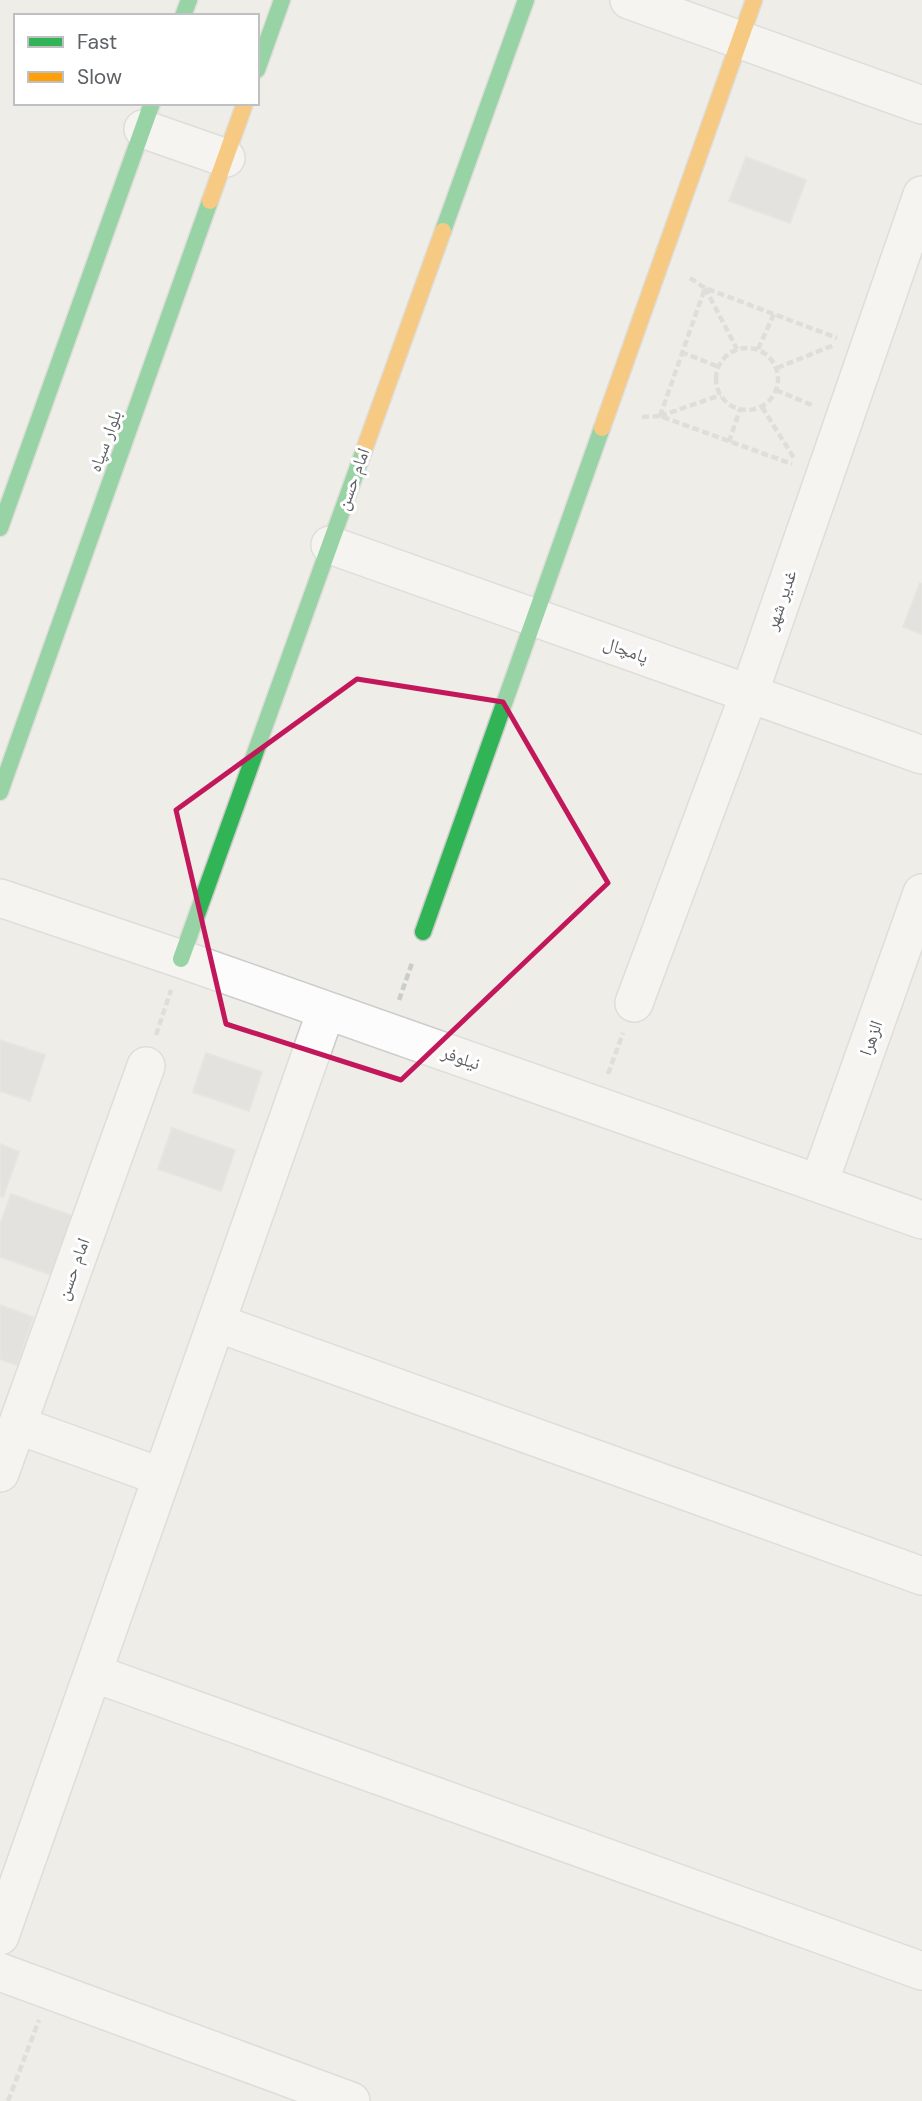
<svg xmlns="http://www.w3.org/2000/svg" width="922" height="2101" font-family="'DM Sans','Noto Naskh Arabic',sans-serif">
<rect width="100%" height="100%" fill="#eeede8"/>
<!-- building -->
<path fill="#d5d5d2" stroke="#dddcd8" stroke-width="2" d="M746,157L806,180L790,223L729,201Z
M920,583L922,584V634L903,627Z
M0,1040L45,1055L30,1101L0,1091Z
M206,1053L262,1072L249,1111L193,1092Z
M172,1128L235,1150L221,1191L158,1169Z
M0,1144L19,1152L3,1197L0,1196Z
M11,1194L73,1216L52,1275L0,1257V1225Z
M0,1305L33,1317L17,1365L0,1359Z"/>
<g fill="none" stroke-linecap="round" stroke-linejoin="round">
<defs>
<path id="street" d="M629,0L922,105
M143,129L226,158
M330,545L922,755
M0,898L181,959L922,1220
M634,1003L749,694L922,195
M819,1183L922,893
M217,1323L922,1576
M17,1425L162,1477
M0,1473L146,1066
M93,1673L922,1971
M0,1936L326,1011
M0,1972L351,2101"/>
<path id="fast" d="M183,16L189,0
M257,70L282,0
M443,231L526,0
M0,528L152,103
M0,792L210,201
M423,932L602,428
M181,959L364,450"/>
<path id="slow" d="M210,201L245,103
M602,428L754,0
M364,450L443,231"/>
</defs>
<!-- street casing -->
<use href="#street" stroke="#cacbca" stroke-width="40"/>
<!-- fast casing -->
<use href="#fast" stroke="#c9cac8" stroke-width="19"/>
<!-- slow casing -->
<use href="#slow" stroke="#c9cac8" stroke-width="19"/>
<!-- path -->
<path stroke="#c9cecb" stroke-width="4.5" stroke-dasharray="7 3.5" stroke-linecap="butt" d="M690,278L705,288L837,338
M705,288L737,349
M716 379a31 31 0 1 1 62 0a31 31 0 1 1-62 0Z
M758,349L774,314
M681,352L719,367
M777,368L834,345
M776,390L814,406
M762,407L794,458
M660,416L705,288
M660,416L721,395
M642,417L660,416L792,464
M729,442L740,409
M399,1000L412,963
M156,1035L171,990
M608,1074L623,1033
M8,2101L39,2020"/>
<!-- street -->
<use href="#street" stroke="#fcfcfc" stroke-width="37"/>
<!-- fast -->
<use href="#fast" stroke="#30b455" stroke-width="16"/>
<!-- slow -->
<use href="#slow" stroke="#ff9f0a" stroke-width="16"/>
</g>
<!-- marked area -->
<path d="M0 0H922V2101H0ZM357,679L503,702L608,883L401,1080L226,1024L176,810Z" fill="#eeede8" fill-opacity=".55" fill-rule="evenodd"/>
<path fill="none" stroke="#c2185b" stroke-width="5" stroke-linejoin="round" d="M357,679L503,702L608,883L401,1080L226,1024L176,810Z"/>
<g text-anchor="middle" stroke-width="6" stroke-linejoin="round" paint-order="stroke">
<!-- street labels -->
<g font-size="18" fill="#5d6166" stroke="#fff">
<text transform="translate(105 441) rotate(-70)" y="6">بلوار سپاه</text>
<text transform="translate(353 479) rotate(-70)" y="6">امام حسن</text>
<text transform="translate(781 600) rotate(-71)" y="6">غدیر شهر</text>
<text transform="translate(626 650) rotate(20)" y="6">پامچال</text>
<text transform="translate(871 1038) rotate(-70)" y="6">الزهرا</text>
<text transform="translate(461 1058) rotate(19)" y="6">نیلوفر</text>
<text transform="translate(73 1269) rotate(-70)" y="6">امام حسن</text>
</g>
</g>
<!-- legend -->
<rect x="14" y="14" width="245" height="91" fill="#ffffff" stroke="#bec0c2" stroke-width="2"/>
<rect x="28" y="37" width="35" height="10" fill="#30b455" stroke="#bec0c2" stroke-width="2"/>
<text x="77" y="49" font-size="21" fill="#5d6166">Fast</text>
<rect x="28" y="72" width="35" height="10" fill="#ff9f0a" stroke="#bec0c2" stroke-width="2"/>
<text x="77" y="84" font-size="21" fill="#5d6166">Slow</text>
</svg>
